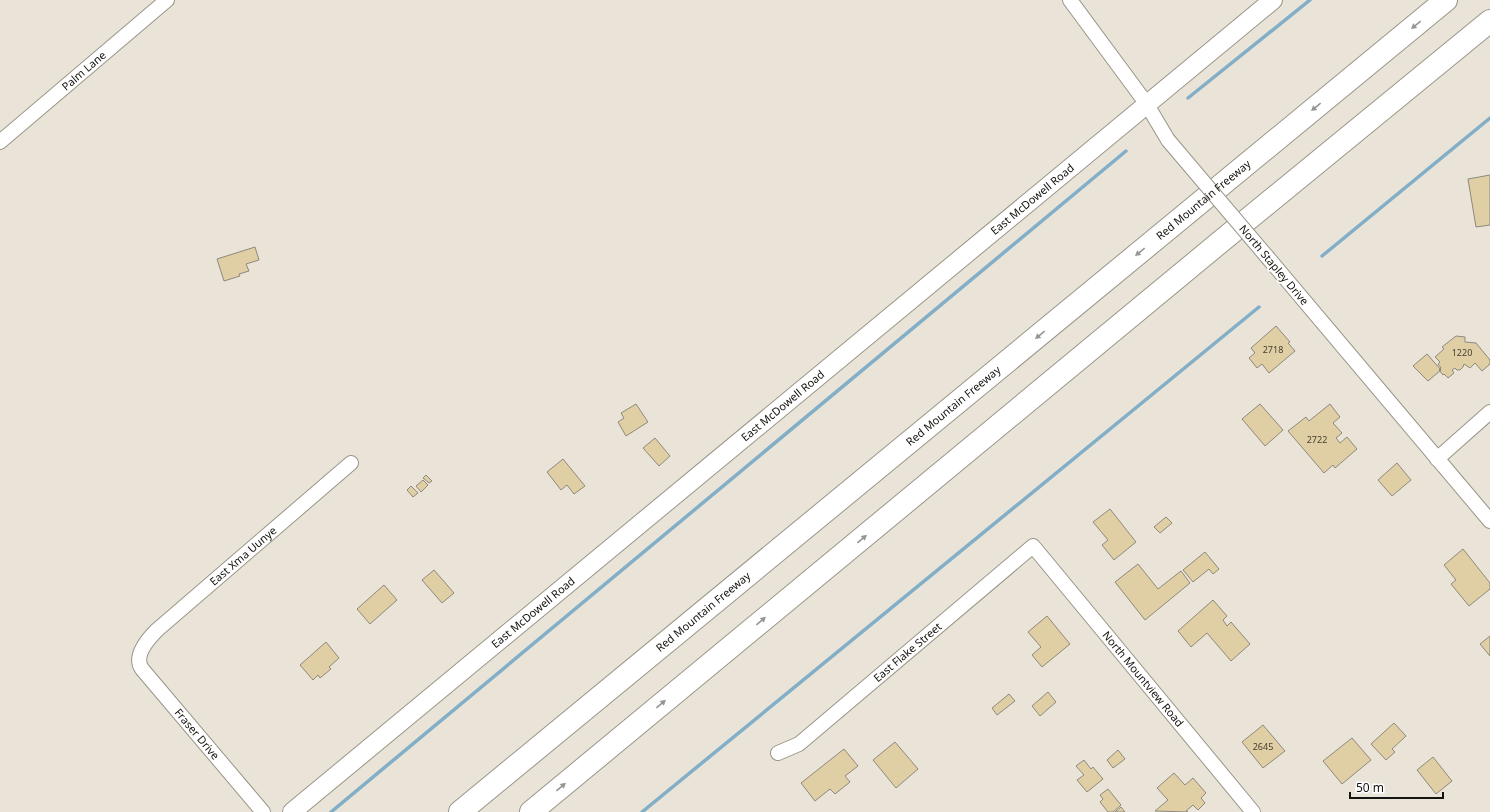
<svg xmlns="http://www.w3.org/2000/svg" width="1490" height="812" font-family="'Noto Sans',sans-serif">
<rect width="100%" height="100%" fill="#e9e4d7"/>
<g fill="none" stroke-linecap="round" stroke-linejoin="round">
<!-- stream -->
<path stroke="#83aec7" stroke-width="3.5" d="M1188,98L1310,0
M1322,256L1490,118
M331,812L1126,151
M642,812L1259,307"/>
</g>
<!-- building -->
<path fill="#e0cea4" stroke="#8e897d" d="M1490,175V225L1476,227L1468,179Z
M255,247L259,260L246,264L249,271L239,274L240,276L224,281L217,259Z
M1276,326L1290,342L1288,343L1295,351L1269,373L1262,364L1257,368L1249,358L1255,353L1251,348Z
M1456,336L1465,337V342L1476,343L1490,360V364L1482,371L1475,363L1470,368L1464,364L1463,367L1460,370H1457L1455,368L1452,370L1454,373L1448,378L1444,374L1443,375L1439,370L1441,368L1438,364L1440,362L1435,357L1444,349L1442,347Z
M1427,354L1441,370L1428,381L1413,366Z
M636,404L648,422L626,436L618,422L624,418L621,413Z
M1260,404L1283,430L1265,446L1242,419Z
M1330,404L1340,417L1333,423L1342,433L1336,438L1340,443L1347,437L1357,449L1335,468L1333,465L1324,473L1288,431L1306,417L1309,421Z
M655,438L670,456L659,466L643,448Z
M563,459L585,486L574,494L567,485L561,490L547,472Z
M1397,463L1411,480L1392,496L1378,480Z
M426,475L432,481L429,483L423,478Z
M423,480L428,485L421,492L416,486Z
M411,486L418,493L413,497L407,490Z
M1110,509L1136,542L1114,560L1102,545L1108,540L1093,522Z
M1166,517L1172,523L1160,533L1154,527Z
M1463,549L1490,583V589L1469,606L1451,584L1456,580L1444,565Z
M1205,552L1219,569L1213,574L1209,569L1193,582L1183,570Z
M1138,564L1158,589L1181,571L1190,583L1145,620L1115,582Z
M434,570L454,593L442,603L422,580Z
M384,585L397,600L370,624L357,609Z
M1213,600L1227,616L1223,620L1227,626L1231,622L1250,644L1231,661L1207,633L1191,647L1178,631Z
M1047,616L1070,644L1042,667L1032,655L1041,647L1028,632Z
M1490,636V656L1480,644Z
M326,642L339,658L329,667L331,669L320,678L318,675L313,680L300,665Z
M1048,692L1056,702L1040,716L1032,706Z
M1009,694L1015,701L997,715L992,708Z
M1394,723L1406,736L1392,749L1395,752L1386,760L1371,744Z
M1263,725L1285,751L1263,768L1242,742Z
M1352,738L1371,760L1342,784L1323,761Z
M895,742L918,769L896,788L873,760Z
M844,749L858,766L845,776L850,782L835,794L830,789L815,801L801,783Z
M1118,750L1125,759L1113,768L1107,760Z
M1433,757L1452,781L1436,794L1417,770Z
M1084,760L1091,769L1093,767L1103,779L1087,792L1077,780L1084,775L1076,766Z
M1174,773L1185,785L1193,778L1206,793L1201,798L1205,803L1198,810L1193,805L1186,811L1188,812L1155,811L1168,800L1157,788Z
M1108,789L1121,805L1113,812H1108L1100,802L1103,799L1100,795Z
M1121,807L1125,812H1115Z"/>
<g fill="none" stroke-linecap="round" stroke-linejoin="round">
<defs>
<g id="minor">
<path d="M1070,0L1146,103L1168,140"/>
<path id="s1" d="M0,142L167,0"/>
<path d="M1269,259L1490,521"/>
<path d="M1437,459L1490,412"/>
<path id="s2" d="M778,753L799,744L1033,546L1253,812"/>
<path id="s3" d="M263,812L142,669C133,656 148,639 157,630L351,463"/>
</g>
<g id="tertiary">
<path id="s4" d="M292,812L1273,0"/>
</g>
<g id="motorway">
<path id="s5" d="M460,812L1446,0"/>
<path d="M531,812L1219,243L1490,21"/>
</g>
</defs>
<!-- minor casing -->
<use href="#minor" stroke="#9a9589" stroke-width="16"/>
<!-- tertiary casing -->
<use href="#tertiary" stroke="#9a9589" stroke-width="20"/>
<!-- motorway casing -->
<use href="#motorway" stroke="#9a9589" stroke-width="24"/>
<!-- minor -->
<use href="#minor" stroke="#fff" stroke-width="14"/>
<!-- tertiary -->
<use href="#tertiary" stroke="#fff" stroke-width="18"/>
<!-- motorway -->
<use href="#motorway" stroke="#fff" stroke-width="22"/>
<defs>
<path id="minor-bridge" d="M1168,140L1269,259"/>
</defs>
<!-- minor-bridge casing -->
<use href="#minor-bridge" stroke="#9a9589" stroke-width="16" stroke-linecap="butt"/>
<!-- minor-bridge -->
<use href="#minor-bridge" stroke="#fff" stroke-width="14"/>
</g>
<!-- one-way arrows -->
<defs><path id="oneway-solid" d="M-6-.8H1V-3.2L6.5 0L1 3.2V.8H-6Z"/></defs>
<g fill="#969593">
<use href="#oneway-solid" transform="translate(1416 25) rotate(141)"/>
<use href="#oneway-solid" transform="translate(1316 107) rotate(141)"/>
<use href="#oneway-solid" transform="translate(1140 252) rotate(141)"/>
<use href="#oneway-solid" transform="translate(1040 335) rotate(141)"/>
<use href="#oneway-solid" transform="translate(862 539) rotate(-40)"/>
<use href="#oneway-solid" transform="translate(761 621) rotate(-40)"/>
<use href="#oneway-solid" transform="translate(661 704) rotate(-40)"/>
<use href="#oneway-solid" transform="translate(561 787) rotate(-40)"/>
</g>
<g text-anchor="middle" stroke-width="3.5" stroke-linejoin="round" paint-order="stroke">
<!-- number labels -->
<g font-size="9" fill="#484234">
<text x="1273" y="353">2718</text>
<text x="1462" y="356">1220</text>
<text x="1317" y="443">2722</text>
<text x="1263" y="750">2645</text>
</g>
<!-- street labels -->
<g font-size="11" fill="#15130f" stroke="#fff">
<text dy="4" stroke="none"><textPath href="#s1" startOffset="110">Palm Lane</textPath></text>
<text dy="4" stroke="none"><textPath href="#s4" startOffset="961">East McDowell Road</textPath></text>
<text dy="4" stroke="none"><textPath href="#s5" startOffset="963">Red Mountain Freeway</textPath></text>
<text transform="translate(1274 265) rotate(50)" y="4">North Stapley Drive</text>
<text dy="4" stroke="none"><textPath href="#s4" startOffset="637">East McDowell Road</textPath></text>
<text dy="4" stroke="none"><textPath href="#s5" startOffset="639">Red Mountain Freeway</textPath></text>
<text dy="4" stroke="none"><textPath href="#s3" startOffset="346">East Xma Uunye</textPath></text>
<text dy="4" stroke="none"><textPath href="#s4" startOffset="313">East McDowell Road</textPath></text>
<text dy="4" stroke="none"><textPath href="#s5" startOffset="315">Red Mountain Freeway</textPath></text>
<text dy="4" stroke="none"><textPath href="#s2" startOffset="165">East Flake Street</textPath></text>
<text dy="4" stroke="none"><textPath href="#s2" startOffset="502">North Mountview Road</textPath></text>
<text transform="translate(197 734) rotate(50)" y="4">Fraser Drive</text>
</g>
</g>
<!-- scale -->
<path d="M1350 792v6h93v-6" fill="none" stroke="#15130f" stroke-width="2"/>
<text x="1356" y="792" font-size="12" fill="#15130f" stroke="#ffffff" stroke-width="3" paint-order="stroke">50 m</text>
</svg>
